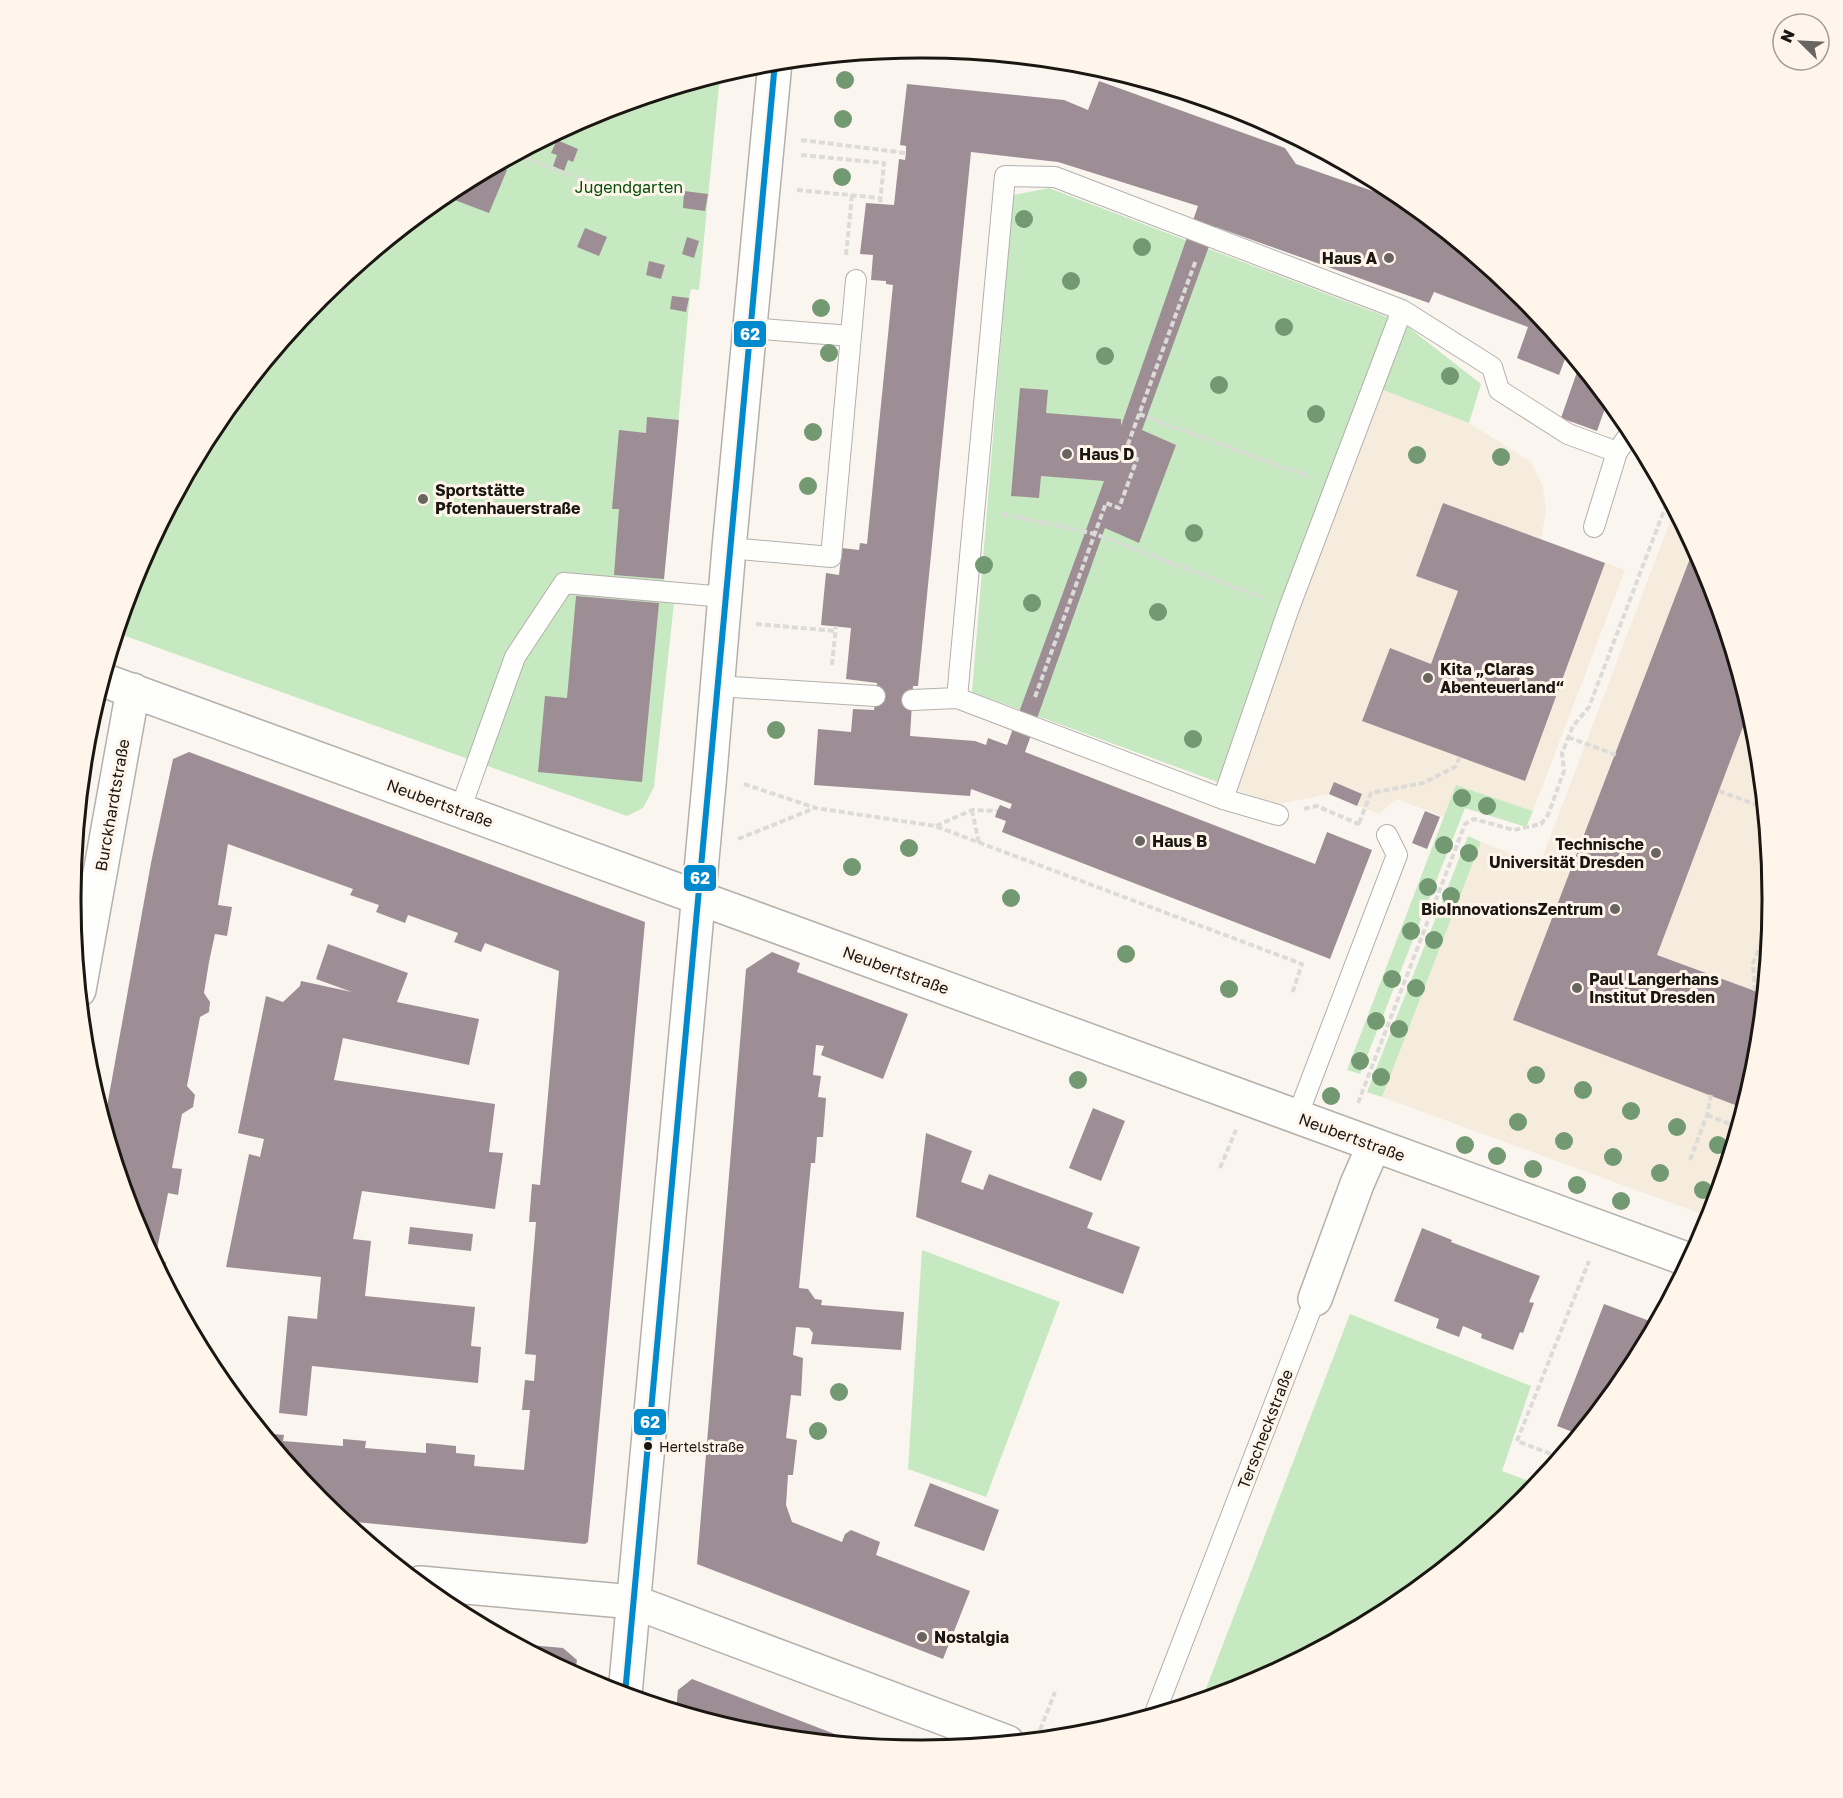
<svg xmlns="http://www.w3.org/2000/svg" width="1843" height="1798" font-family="'Golos Text',sans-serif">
<rect width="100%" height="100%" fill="#faf5ef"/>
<!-- education -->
<path fill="#f5ecde" d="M1378,387L1469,423L1531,462L1543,487L1546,511L1541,539L1625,570L1533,811L1456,785L1444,817L1397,799L1379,814L1329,794L1274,805L1231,787Z
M1674,511L1708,574L1756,733L1772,899L1756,1065L1710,1217L1382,1097L1481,842L1540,864Z"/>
<!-- green -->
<path fill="#c7e9c1" d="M720,75L699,290L691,289L690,293L664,579L674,603L654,787L643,808L627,816L117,633L135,573L214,426L320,297L449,191L596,113Z
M1049,188L1403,323L1481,384L1469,423L1378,388L1231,787L972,692L1013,195Z
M1456,785L1533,811L1526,827L1465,808L1360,1074L1347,1070Z
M1468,836L1481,842L1382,1097L1367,1092Z
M922,1250L1060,1302L986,1497L908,1469Z
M1350,1314L1531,1386L1502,1471L1537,1484L1523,1501L1394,1607L1344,1634L1338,1632L1336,1638L1247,1685L1202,1699Z"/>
<!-- building -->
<path fill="#9d8e95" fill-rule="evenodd" d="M1099,81L1285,148L1296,164L1404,202H1407L1523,297L1568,351L1559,375L1517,358L1528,327L1434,292L1429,303L1216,227L1142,430L1176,445L1139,543L1105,528L1025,752L1315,864L1327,832L1372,850L1330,959L1002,832L1006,821L995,817L997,811L1000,805L1010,809L1012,804L971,789L970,796L814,785L818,729L851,732L853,709L874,710L877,683L846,679L851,628L821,625L826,573L839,575L842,548L859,550L860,543L867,544L893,285L886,284V281L871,280L873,255L860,254L866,203L894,205L899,159L905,160L906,153V146L900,145L907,84L1064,100L1088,110ZM971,152L1058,162L1198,206L1121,426V419L1046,413L1048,390L1020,388L1011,496L1039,498L1041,476L1104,481L1007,745L988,738L986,745L975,741L910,736L913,686H918Z
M557,140L578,149L573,162L568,160L564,171L553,166L557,155L551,153Z
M497,166L507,170L489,213L444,196Z
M684,191L708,194L705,211L683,208Z
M585,228L607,237L599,256L577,247Z
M687,237L699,241L694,258L682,254Z
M649,261L665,265L661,279L646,275Z
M672,296L689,298L686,312L670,309Z
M1577,372L1588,377L1608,400L1597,431L1561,418Z
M647,417L679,420L664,579L614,575L619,509H612L619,430L646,433Z
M1443,503L1605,563L1525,781L1362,721L1390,648L1431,664L1458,591L1416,576Z
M1694,548L1708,574L1749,711L1657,955L1763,994L1756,1065L1743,1108L1513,1020Z
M576,596L659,603L642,782L538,772L545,696L567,698Z
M189,752L645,922L594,1481L588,1542L585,1544L345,1521L320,1501L264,1433L284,1435L283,1441L343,1446V1439L366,1441L365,1448L426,1453V1443L456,1446V1453L475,1455L474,1466L524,1470L530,1410H522L525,1380L534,1381L536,1355L525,1354L536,1222H529L532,1184L540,1185L559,971L485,943L481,952L454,942L458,933L408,915L405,923L376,912L379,905L350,895L353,889L228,844L218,905L232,907L227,936L215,934L209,962L204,993L210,1002L209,1012L200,1017L187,1086L195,1095L193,1107L182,1114L172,1168L182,1169L178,1195L168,1193L155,1260L166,1262L163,1277L135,1224L104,1123L151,863L173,759Z
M1334,782L1362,794L1357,806L1329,794Z
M1425,811L1440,817L1427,849L1412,843Z
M328,944L408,973L397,1002L479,1019L469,1065L343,1038L334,1080L495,1104L489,1152L503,1153L495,1209L362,1191L353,1239L371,1241L365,1296L475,1307L471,1346L481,1347L478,1383L312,1366L307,1416L279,1413L288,1316L317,1319L321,1277L226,1267L249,1154L260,1157L264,1139L238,1133L266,996L283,1002L300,986L301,981L352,992L316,979Z
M772,952L800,963L797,972L908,1014L883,1079L821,1055L824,1046L816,1045L813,1075L821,1076L818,1097L826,1098L823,1137H817L815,1163H811L799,1288L808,1289L815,1299L822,1300L821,1305L904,1312L901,1350L811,1344L813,1333L809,1328L796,1327L793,1355L803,1358L801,1396L791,1395L786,1438L797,1440L793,1475H788L786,1505L792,1522L842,1542L845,1534L851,1530L880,1542L876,1555L970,1591L943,1659L697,1564L746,969Z
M1093,1108L1125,1121L1101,1181L1069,1168Z
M926,1133L972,1151L961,1182L983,1190L989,1174L1093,1213L1087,1228L1140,1247L1123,1294L916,1217Z
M410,1227L473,1234L471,1251L408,1244Z
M1422,1228L1452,1240L1451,1242L1540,1276L1529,1302L1534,1303L1523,1333L1520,1332L1513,1350L1481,1338L1482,1334L1463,1326L1459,1337L1436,1328L1439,1319L1394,1301Z
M1604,1304L1655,1323L1629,1372L1578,1434L1557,1426Z
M930,1483L999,1510L984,1551L914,1526Z
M519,1644L563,1648L577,1660L575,1674Z
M692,1679L858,1743V1744L755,1734L676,1710L678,1690Z"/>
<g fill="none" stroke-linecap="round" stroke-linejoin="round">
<defs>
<path id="lane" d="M749,328L851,336
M1594,527L1617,452
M729,548L831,557L856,280
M717,686L875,696
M912,700L957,698
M1223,799L1289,608L1402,310
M460,810L515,657L564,583L725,597
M1278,815L1223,799L957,698L1005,176L1055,177L1402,310L1492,367L1499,390L1568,434L1617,452L1632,431
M1297,1117L1397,855L1387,835
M1155,1713L1315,1299"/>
<path id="street" d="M103,680L1689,1260
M79,990L133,690
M1315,1299L1357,1184L1374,1145
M420,1583L634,1602L1007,1742"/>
<path id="secondary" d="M625,1694L710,773L729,548L775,62"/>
</defs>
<!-- lane casing -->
<use href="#lane" stroke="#b4b0ab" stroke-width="22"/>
<!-- street casing -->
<use href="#street" stroke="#b4b0ab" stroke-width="36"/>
<!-- secondary casing -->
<use href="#secondary" stroke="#b4b0ab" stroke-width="36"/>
<!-- path -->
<path stroke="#dcdbd8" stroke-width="4" stroke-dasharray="6 3" stroke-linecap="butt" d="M1240,111L1272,126L1278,132L1284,133
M592,115L596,117L617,106
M801,140L906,153
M516,155L621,194
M801,155L884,163L880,204
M797,190L881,198
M846,255L852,195
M1139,414L1310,477
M1002,514L1095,534L1263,598
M756,624L836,631
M832,665L836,626
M1035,697L1106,503L1119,508L1137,459L1124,455L1196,260
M1568,737L1616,755
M744,784L816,808L935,826L1302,964L1292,994
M1719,791L1763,807
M1304,809L1317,806L1361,825
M972,810L979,843
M1359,823L1371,793L1423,783L1455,767L1460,757
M936,826L972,810L997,811
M738,839L815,808
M1755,991L1753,963L1771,918
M1358,1103L1465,824L1474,819L1514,830L1541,824L1548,815L1564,771L1562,753L1573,726L1589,707L1668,500
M1707,1115L1737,1127
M1690,1160L1707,1115L1711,1095
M1220,1168L1236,1130
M1559,1457L1517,1441L1589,1261
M1040,1730L1055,1692"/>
<!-- lane -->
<use href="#lane" stroke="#fefefd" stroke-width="20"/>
<!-- street -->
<use href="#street" stroke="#fefefd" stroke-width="33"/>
<!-- secondary -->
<use href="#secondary" stroke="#fefefd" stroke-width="33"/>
<defs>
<path id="bus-1" d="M625,1694L775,62"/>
</defs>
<!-- bus-1 casing -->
<use href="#bus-1" stroke="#fff5ea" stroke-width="10"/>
<!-- bus-1 -->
<use href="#bus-1" stroke="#008ace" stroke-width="6"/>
</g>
<!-- trees -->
<g fill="#739972">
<circle cx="845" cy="80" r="9"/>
<circle cx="843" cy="119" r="9"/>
<circle cx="842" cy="177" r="9"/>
<circle cx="1024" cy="219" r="9"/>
<circle cx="1142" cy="247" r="9"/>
<circle cx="1071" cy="281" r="9"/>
<circle cx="821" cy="308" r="9"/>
<circle cx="1284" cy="327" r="9"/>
<circle cx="829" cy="353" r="9"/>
<circle cx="1105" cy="356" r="9"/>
<circle cx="1450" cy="376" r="9"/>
<circle cx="1219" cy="385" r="9"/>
<circle cx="1316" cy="414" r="9"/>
<circle cx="813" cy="432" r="9"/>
<circle cx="1417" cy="455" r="9"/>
<circle cx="1501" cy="457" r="9"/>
<circle cx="808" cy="486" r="9"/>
<circle cx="1194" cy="533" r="9"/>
<circle cx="984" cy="565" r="9"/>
<circle cx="1032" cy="603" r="9"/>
<circle cx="1158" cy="612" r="9"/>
<circle cx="776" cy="730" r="9"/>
<circle cx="1193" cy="739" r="9"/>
<circle cx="1462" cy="798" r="9"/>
<circle cx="1487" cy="806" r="9"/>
<circle cx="1444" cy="845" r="9"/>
<circle cx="909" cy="848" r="9"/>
<circle cx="1469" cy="853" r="9"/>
<circle cx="852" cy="867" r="9"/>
<circle cx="1428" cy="887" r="9"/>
<circle cx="1451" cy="896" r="9"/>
<circle cx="1011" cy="898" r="9"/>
<circle cx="1411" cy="931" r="9"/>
<circle cx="1434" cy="940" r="9"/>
<circle cx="1126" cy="954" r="9"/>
<circle cx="1392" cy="979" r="9"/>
<circle cx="1416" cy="988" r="9"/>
<circle cx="1229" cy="989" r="9"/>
<circle cx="1376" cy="1021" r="9"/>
<circle cx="1399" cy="1029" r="9"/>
<circle cx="1360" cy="1061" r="9"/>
<circle cx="1536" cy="1075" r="9"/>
<circle cx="1381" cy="1077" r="9"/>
<circle cx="1078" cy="1080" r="9"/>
<circle cx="1583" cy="1090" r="9"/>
<circle cx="1331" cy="1096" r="9"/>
<circle cx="1631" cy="1111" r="9"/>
<circle cx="1518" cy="1122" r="9"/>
<circle cx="1677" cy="1127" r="9"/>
<circle cx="1564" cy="1141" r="9"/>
<circle cx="1465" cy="1145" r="9"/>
<circle cx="1718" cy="1145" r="9"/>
<circle cx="1497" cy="1156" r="9"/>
<circle cx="1613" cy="1157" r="9"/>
<circle cx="1533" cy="1169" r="9"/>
<circle cx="1660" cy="1173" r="9"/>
<circle cx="1577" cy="1185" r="9"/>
<circle cx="1703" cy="1190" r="9"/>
<circle cx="1621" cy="1201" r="9"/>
<circle cx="839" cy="1392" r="9"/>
<circle cx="818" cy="1431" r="9"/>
</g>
<!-- markers -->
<g fill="#68645f" stroke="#fff5ea" stroke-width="2">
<circle cx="1389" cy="258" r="6"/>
<circle cx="1067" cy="454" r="6"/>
<circle cx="423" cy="499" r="6"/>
<circle cx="1428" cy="678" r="6"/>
<circle cx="1140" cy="841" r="6"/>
<circle cx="1656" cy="853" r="6"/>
<circle cx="1615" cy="909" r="6"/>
<circle cx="1577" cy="988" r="6"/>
<circle cx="922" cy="1637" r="6"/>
</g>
<circle fill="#1a1611" stroke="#fff5ea" stroke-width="2" cx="648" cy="1446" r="5"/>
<g text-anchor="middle" stroke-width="6" stroke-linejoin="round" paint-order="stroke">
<!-- bus labels -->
<g font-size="14" fill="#1a1611" stroke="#fff5ea" text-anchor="start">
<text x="659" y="1452">Hertelstraße</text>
</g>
<!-- park labels -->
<g font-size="16" fill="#044e0c" stroke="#fff5ea">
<text x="629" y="193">Jugendgarten</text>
</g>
<!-- poi labels -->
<g font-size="16" font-weight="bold" fill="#1a1611" stroke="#fff5ea" text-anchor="start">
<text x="1377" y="264" text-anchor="end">Haus A</text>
<text x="1079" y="460">Haus D</text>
<text x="435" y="496">Sportstätte<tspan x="435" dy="18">Pfotenhauerstraße</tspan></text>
<text x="1440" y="675">Kita „Claras<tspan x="1440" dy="18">Abenteuerland“</tspan></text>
<text x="1152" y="847">Haus B</text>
<text x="1644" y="850" text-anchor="end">Technische<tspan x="1644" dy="18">Universität Dresden</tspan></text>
<text x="1603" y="915" text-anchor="end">BioInnovationsZentrum</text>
<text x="1589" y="985">Paul Langerhans<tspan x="1589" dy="18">Institut Dresden</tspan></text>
<text x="934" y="1643">Nostalgia</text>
</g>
<!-- street labels -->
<g font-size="16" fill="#1a1611" stroke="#fff5ea">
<text transform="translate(440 803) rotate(20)" y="6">Neubertstraße</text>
<text transform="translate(112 805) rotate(-80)" y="6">Burckhardtstraße</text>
<text transform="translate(896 970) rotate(20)" y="6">Neubertstraße</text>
<text transform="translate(1352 1137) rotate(20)" y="6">Neubertstraße</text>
<text transform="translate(1265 1429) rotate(-69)" y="6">Terscheckstraße</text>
</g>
</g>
<!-- crop -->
<path d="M0 0H1843V1798H0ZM921 58H922A840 840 0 0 1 1762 898V900A840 840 0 0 1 922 1740H921A840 840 0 0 1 81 900V898A840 840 0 0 1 921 58Z" fill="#fff5ea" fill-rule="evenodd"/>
<path fill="none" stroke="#1a1611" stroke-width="3" d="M921 58H922A840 840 0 0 1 1762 898V900A840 840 0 0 1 922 1740H921A840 840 0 0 1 81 900V898A840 840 0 0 1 921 58Z"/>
<g stroke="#fff5ea" stroke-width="2">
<rect x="733" y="320" width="34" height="28" rx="6" fill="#008ace"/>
<rect x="683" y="864" width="34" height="28" rx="6" fill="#008ace"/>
<rect x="633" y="1408" width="34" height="28" rx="6" fill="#008ace"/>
</g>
<g font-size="16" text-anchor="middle" font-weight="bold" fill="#fff">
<text x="750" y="340">62</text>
<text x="700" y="884">62</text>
<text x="650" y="1428">62</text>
</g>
<!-- north arrow -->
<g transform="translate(1801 42) rotate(294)"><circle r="28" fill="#fff5ea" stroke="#a39c93" stroke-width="1.5"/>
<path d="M0-4.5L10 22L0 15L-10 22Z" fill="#68645f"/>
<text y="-9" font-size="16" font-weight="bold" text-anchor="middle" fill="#1a1611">N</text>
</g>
</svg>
